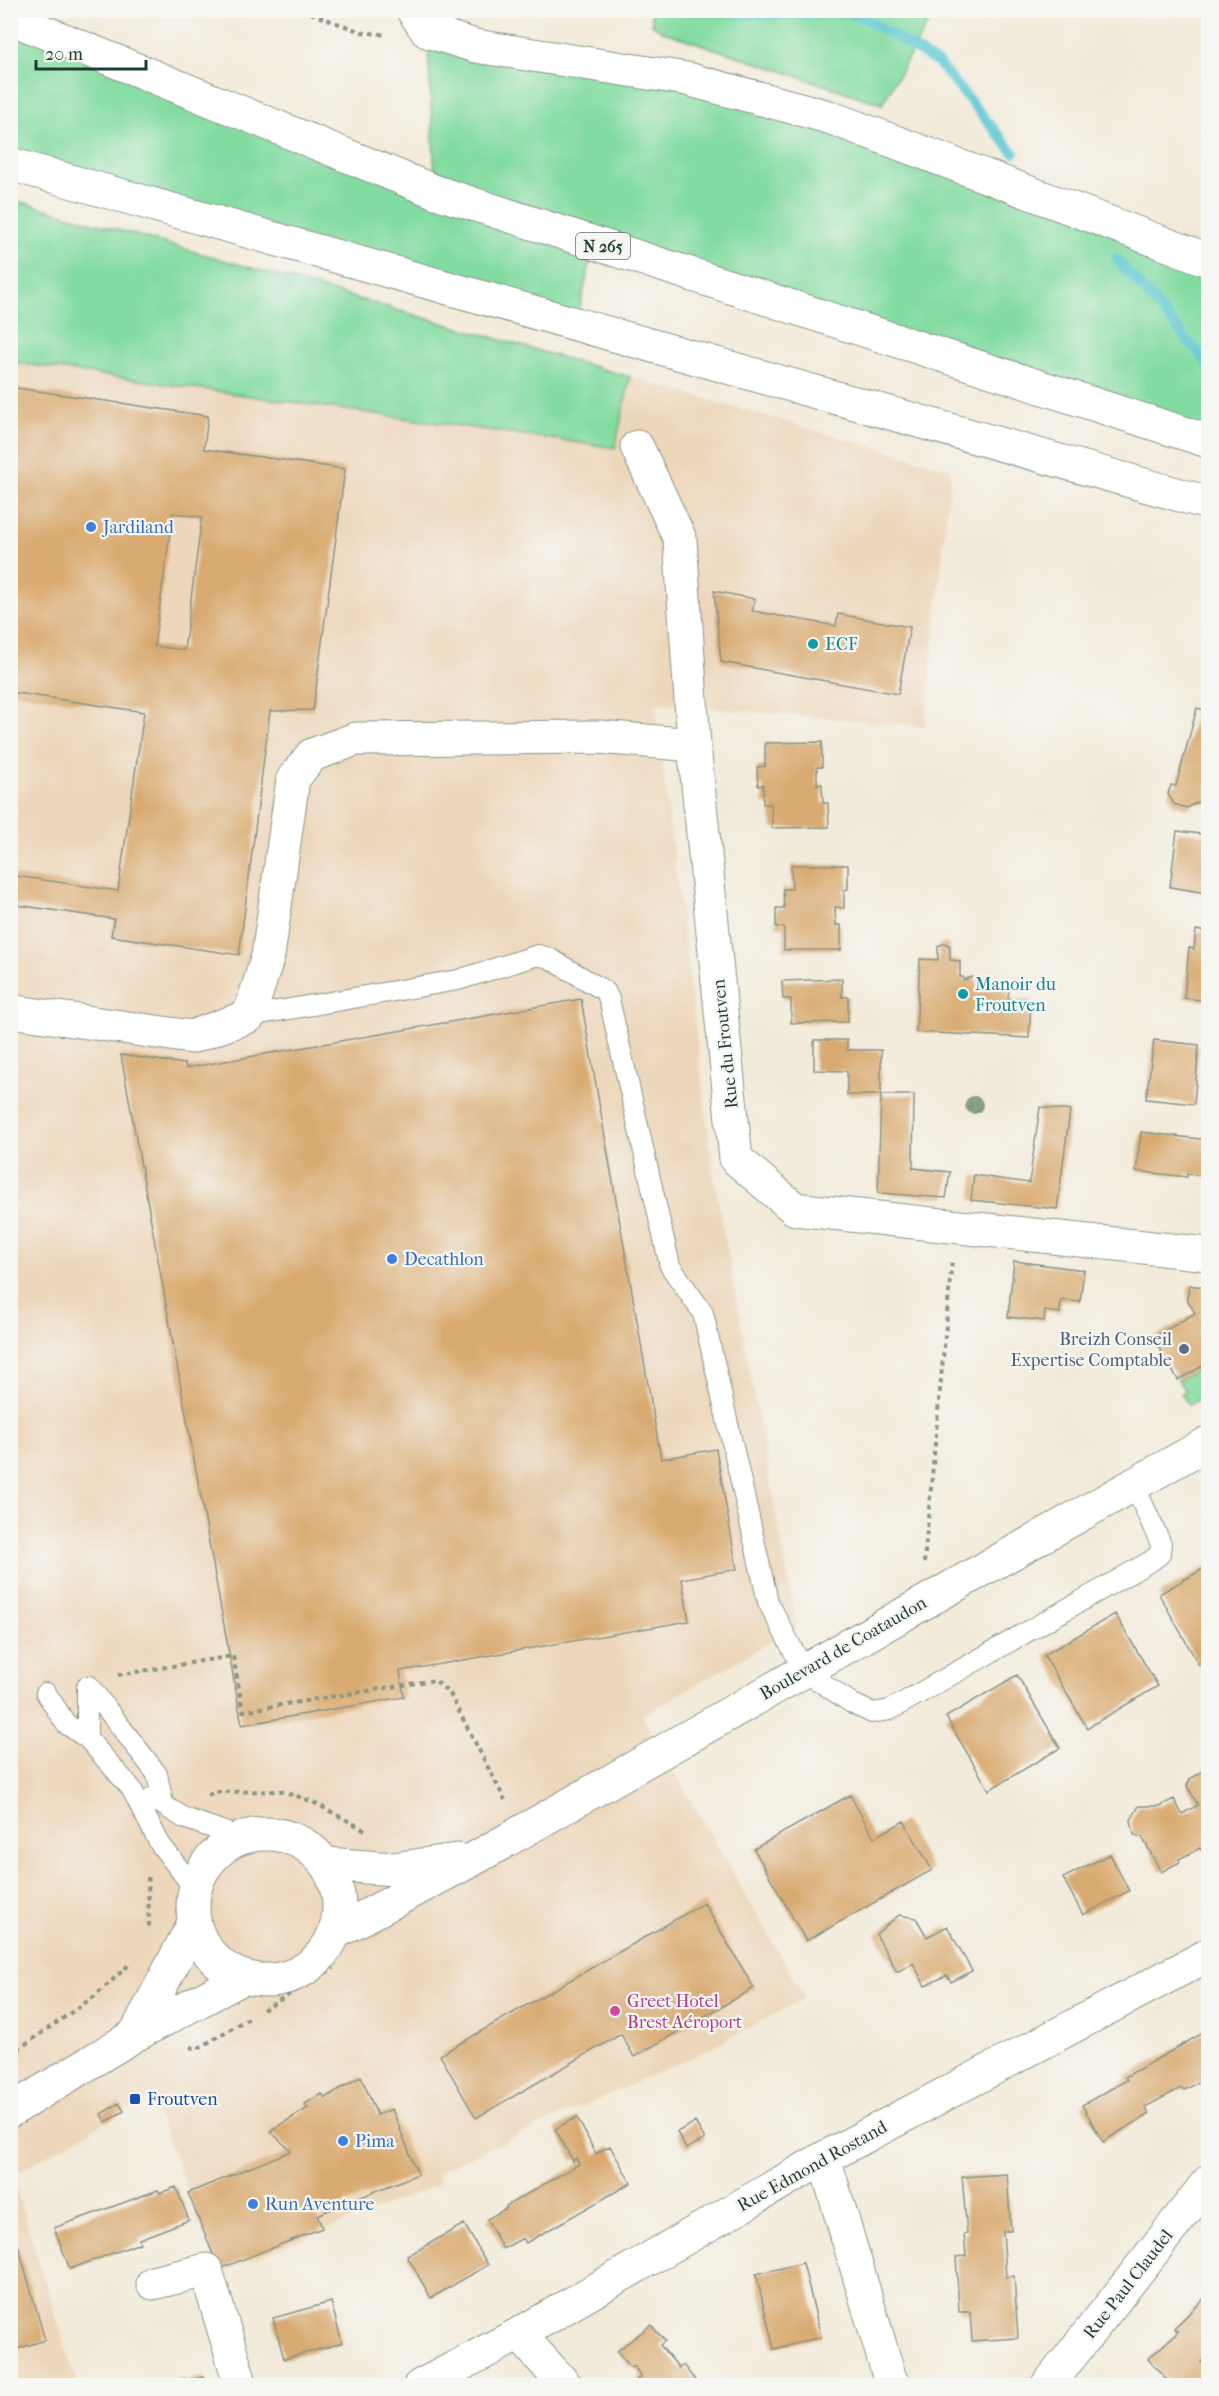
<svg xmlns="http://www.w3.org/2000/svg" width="1219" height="2396" font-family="'IM FELL French Canon',serif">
<rect width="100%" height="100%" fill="#f6f6f2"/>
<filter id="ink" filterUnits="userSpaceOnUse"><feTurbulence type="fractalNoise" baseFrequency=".0167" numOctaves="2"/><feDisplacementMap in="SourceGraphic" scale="12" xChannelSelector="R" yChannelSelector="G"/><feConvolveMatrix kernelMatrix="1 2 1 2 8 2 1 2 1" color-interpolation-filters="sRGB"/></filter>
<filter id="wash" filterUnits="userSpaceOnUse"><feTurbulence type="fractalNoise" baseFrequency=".008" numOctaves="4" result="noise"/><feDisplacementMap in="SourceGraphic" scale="24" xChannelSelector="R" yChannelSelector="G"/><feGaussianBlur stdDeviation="1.35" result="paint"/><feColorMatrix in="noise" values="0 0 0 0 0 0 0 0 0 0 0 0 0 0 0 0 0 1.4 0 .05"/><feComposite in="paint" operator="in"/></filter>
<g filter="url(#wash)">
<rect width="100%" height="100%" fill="#f3ebda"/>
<!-- built -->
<path fill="#edd7bb" d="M10,200L951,469L925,726L655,704L714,1177L797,1627L642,1716L805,1998L697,2055L456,2163L438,2172L440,2184L221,2272L150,2097L12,2176L78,2386L10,2385Z"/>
<!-- green -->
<path fill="#82dba0" stroke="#508c6a" stroke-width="1.5" d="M651,11V10L935,11L882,104L664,32L652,24Z
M10,18L436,191L427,31L687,79L1208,256V441L594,244L576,325L11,164Z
M11,199L630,377L615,448L11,362Z
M1208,1363V1393L1189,1405L1181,1394L1185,1391L1178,1380Z"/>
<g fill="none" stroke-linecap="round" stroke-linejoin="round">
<!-- stream -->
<path stroke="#5bc7d3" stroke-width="10" d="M695,10L767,15L848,12L868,20L939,64L1014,153
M1116,258L1208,364"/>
</g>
<g id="blocks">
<!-- building -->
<path fill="#d9ab72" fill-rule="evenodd" d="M10,387L208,416L204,449L345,469L313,710L270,711L239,955L111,936L114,919L10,904V875L118,891L144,712L10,692ZM173,513L202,517L184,650L154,646Z
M714,591L755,599L752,611L836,626L838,614L910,627L898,694L721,662Z
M1197,708L1208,711V805L1197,802L1187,808L1174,804L1168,794L1171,785L1176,786Z
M822,742V767H817V785L822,784L823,803H828L829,827L772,828L771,804H763V785L758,786L757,767L765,766V743Z
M1177,831L1208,835V893L1170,887Z
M791,865H848V889L844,890V908L835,907L836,925H841V950H784V927H776V908H784L783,889H792Z
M1196,930L1208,932V1001L1184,998L1189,948L1194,949Z
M945,943L950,946V960L960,961V977H963V980L973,977L977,981V988L995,989L999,984H1003L1009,989L1008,999L1031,1000L1029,1038L916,1032L920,959L938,960V946Z
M842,979V997H848V1022L791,1023V999H783L782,981Z
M581,999L661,1459L716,1449L737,1569L682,1579L689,1621L400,1671L404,1697L242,1725L121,1055L185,1064L186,1068Z
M814,1040H847V1050H881V1095H847V1071L814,1070Z
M1154,1040L1199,1045L1194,1104L1146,1099Z
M881,1095H914L913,1168L950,1172L946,1198L878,1193Z
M1040,1107L1070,1111L1057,1209L971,1200L974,1175L1029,1183Z
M1141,1132L1208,1140V1176L1187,1174V1177L1136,1171Z
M1014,1261L1084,1270L1080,1302L1061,1300L1060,1313L1045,1311L1044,1321L1008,1317Z
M1189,1285L1208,1288V1363L1178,1380L1153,1338L1195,1313L1187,1299Z
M1208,1566V1660L1199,1665L1159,1594Z
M1115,1614L1158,1686L1087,1728L1044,1655Z
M1017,1675L1060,1748L989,1790L946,1717Z
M1208,1768V1846L1201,1850L1200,1848L1179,1859L1180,1862L1161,1872L1142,1837L1134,1835L1131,1820L1139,1806H1160L1174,1799L1182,1814L1198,1805L1187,1786L1190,1779Z
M850,1795L874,1838L904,1821L932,1870L806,1941L754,1849Z
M1110,1854L1129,1891L1083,1915L1063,1878Z
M704,1903L754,1988L634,2057L621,2034L476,2118L440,2055Z
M899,1915L916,1918L927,1937L947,1926L972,1971L951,1982L947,1975L925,1986L913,1963L897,1972L876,1934Z
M1208,2030V2077L1185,2090L1181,2088L1145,2107L1149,2114L1103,2142L1082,2105L1127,2080L1125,2077Z
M361,2076L377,2115L392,2109L418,2174L317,2215L322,2228L219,2269L188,2193L291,2151L270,2131L308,2108L305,2104L322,2094L325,2098Z
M119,2103L124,2111L106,2122L101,2114Z
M577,2117L596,2154L610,2146L631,2183L526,2243L523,2238L503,2249L487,2219L507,2208L506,2206L579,2164L576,2158L573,2161L555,2129Z
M695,2122L705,2139L686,2149L677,2132Z
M1007,2174L1011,2231H1003L1006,2277L1014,2276L1018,2338L972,2341L970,2312H959L956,2257L966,2256L964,2234L967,2233L962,2177Z
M176,2187L189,2220L139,2239L140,2243L70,2269L54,2228L158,2190L160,2193Z
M464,2224L488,2265L431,2298L407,2256Z
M18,2245L45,2340L17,2349L10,2330V2248Z
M803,2263L821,2337L774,2349L756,2274Z
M1208,2295V2355L1201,2362L1208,2369V2380L1203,2385H1172L1148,2359L1178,2332L1174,2328Z
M331,2302L342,2343L284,2359L273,2318Z
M651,2325L665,2341L660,2345L679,2368L683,2365L699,2385H642L637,2379L641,2377L634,2366L631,2368L617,2351Z
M203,2377L206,2385H161L184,2379L185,2382Z"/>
</g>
</g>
<g filter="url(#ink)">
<use href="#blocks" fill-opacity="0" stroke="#899487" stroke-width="1.5"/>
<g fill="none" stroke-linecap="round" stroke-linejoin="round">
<defs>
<path id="lane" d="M249,1016L458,980L538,955L549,958L605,991L609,999L670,1266L703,1313L768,1602L804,1671L853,1704L872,1713L890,1710L1151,1561L1160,1554L1161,1544L1134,1485
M89,1686L157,1774L163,1803
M46,1693L66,1724L87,1738L131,1788L160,1844L193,1887
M87,1738V1686
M152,1798L184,1818L239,1837"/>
<path id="street" d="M413,10L427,31L475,46L687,79L829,117L1208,260
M637,447L680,539L694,745L736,1159L795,1209L1208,1254
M10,1011L191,1037L249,1016L268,956L293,779L312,755L356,739L599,737L694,745
M824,2158L890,2379L894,2386
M153,2283L206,2270L241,2386
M519,2334L566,2386
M420,2386L519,2334L824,2158L1208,1955
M1047,2386L1208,2182"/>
<path id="secondary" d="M193 1907a73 73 0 1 1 146 0a73 73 0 1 1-146 0Z
M327,1864L393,1869L457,1860
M336,1932L479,1856L920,1605L1208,1443
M135,2035L193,1925
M10,2111L135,2035L243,1978"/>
<path id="highway" d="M10,18L436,192L1208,441
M10,164L1208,503"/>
</defs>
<!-- lane casing -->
<use href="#lane" stroke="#899487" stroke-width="22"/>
<!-- street casing -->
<use href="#street" stroke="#899487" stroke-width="35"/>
<!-- secondary casing -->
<use href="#secondary" stroke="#899487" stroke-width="35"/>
<!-- highway casing -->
<use href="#highway" stroke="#899487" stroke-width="35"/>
<!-- path -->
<path stroke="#899487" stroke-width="4" stroke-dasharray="4.5 4.5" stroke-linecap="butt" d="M302,10L361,32L387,35
M924,1563L952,1260
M118,1675L233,1656L243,1711L435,1680L450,1694L505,1800
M208,1795L215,1792L281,1791L311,1801L365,1830
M148,1877L149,1927
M263,2010L334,1968
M190,2047L197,2049L249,2018
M10,2055L95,1996L131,1963"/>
<!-- lane -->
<use href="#lane" stroke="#fff" stroke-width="20"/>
<!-- street -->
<use href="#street" stroke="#fff" stroke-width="33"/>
<!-- secondary -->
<use href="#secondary" stroke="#fff" stroke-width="33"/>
<!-- highway -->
<use href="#highway" stroke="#fff" stroke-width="33"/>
</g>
<!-- trees -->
<circle fill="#899d8b" cx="974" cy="1105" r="9"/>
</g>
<!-- markers -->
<g fill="#3f7fe0" stroke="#f6f6f2" stroke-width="2">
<circle cx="91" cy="527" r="6"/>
<circle cx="392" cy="1259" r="6"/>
<circle cx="343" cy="2141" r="6"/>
<circle cx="253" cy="2204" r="6"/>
</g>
<g fill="#0f9aa8" stroke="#f6f6f2" stroke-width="2">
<circle cx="813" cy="644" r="6"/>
<circle cx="963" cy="994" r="6"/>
</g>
<circle fill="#5c6f8a" stroke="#f6f6f2" stroke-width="2" cx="1184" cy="1349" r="6"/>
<circle fill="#d1479c" stroke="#f6f6f2" stroke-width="2" cx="615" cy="2011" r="6"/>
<rect fill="#1a4fb4" stroke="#f6f6f2" stroke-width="2" x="129" y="2093" width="12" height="12" rx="3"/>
<g text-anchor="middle" stroke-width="4.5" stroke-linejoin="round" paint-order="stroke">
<!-- shield labels -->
<rect fill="#f6f6f2" stroke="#60746d" stroke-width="1.5" x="576" y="233" width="54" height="26" rx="4.5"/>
<g font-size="16" font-weight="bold" fill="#1f3d34">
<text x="603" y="252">N 265</text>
</g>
<!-- shop labels -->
<g font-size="18" fill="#366cbe" stroke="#f6f6f2" text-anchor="start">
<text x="103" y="533">Jardiland</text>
<text x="404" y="1265">Decathlon</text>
<text x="355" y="2147">Pima</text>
<text x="265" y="2210">Run Aventure</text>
</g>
<!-- culture labels -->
<g font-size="18" fill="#0d838f" stroke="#f6f6f2" text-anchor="start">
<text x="825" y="650">ECF</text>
<text x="975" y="990">Manoir du<tspan x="975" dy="21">Froutven</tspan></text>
</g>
<!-- street labels -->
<g font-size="18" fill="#1f3d34" stroke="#f6f6f2">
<text transform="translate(725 1044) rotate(-96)" y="6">Rue du Froutven</text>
<text transform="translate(843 1648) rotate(-30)" y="6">Boulevard de Coataudon</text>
<text transform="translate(812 2166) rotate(-29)" y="6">Rue Edmond Rostand</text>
<text transform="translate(1128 2284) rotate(-52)" y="6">Rue Paul Claudel</text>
</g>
<!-- service labels -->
<g font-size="18" fill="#4e5e75" stroke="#f6f6f2" text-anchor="end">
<text x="1172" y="1345">Breizh Conseil<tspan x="1172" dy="21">Expertise Comptable</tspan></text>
</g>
<!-- hotel labels -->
<g font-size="18" fill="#b23c85" stroke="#f6f6f2" text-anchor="start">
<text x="627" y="2007">Greet Hotel<tspan x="627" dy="21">Brest Aéroport</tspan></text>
</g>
<!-- transit labels -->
<g font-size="18" fill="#164399" stroke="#f6f6f2" text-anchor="start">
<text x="147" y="2105">Froutven</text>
</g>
</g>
<!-- margin -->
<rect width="1219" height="2396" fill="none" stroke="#f6f6f2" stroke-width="36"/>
<!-- scale -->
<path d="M36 60v9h110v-9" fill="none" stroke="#1f3d34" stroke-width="3"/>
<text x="45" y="60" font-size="18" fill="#1f3d34" stroke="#f6f6f2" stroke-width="4.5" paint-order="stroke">20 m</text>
</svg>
